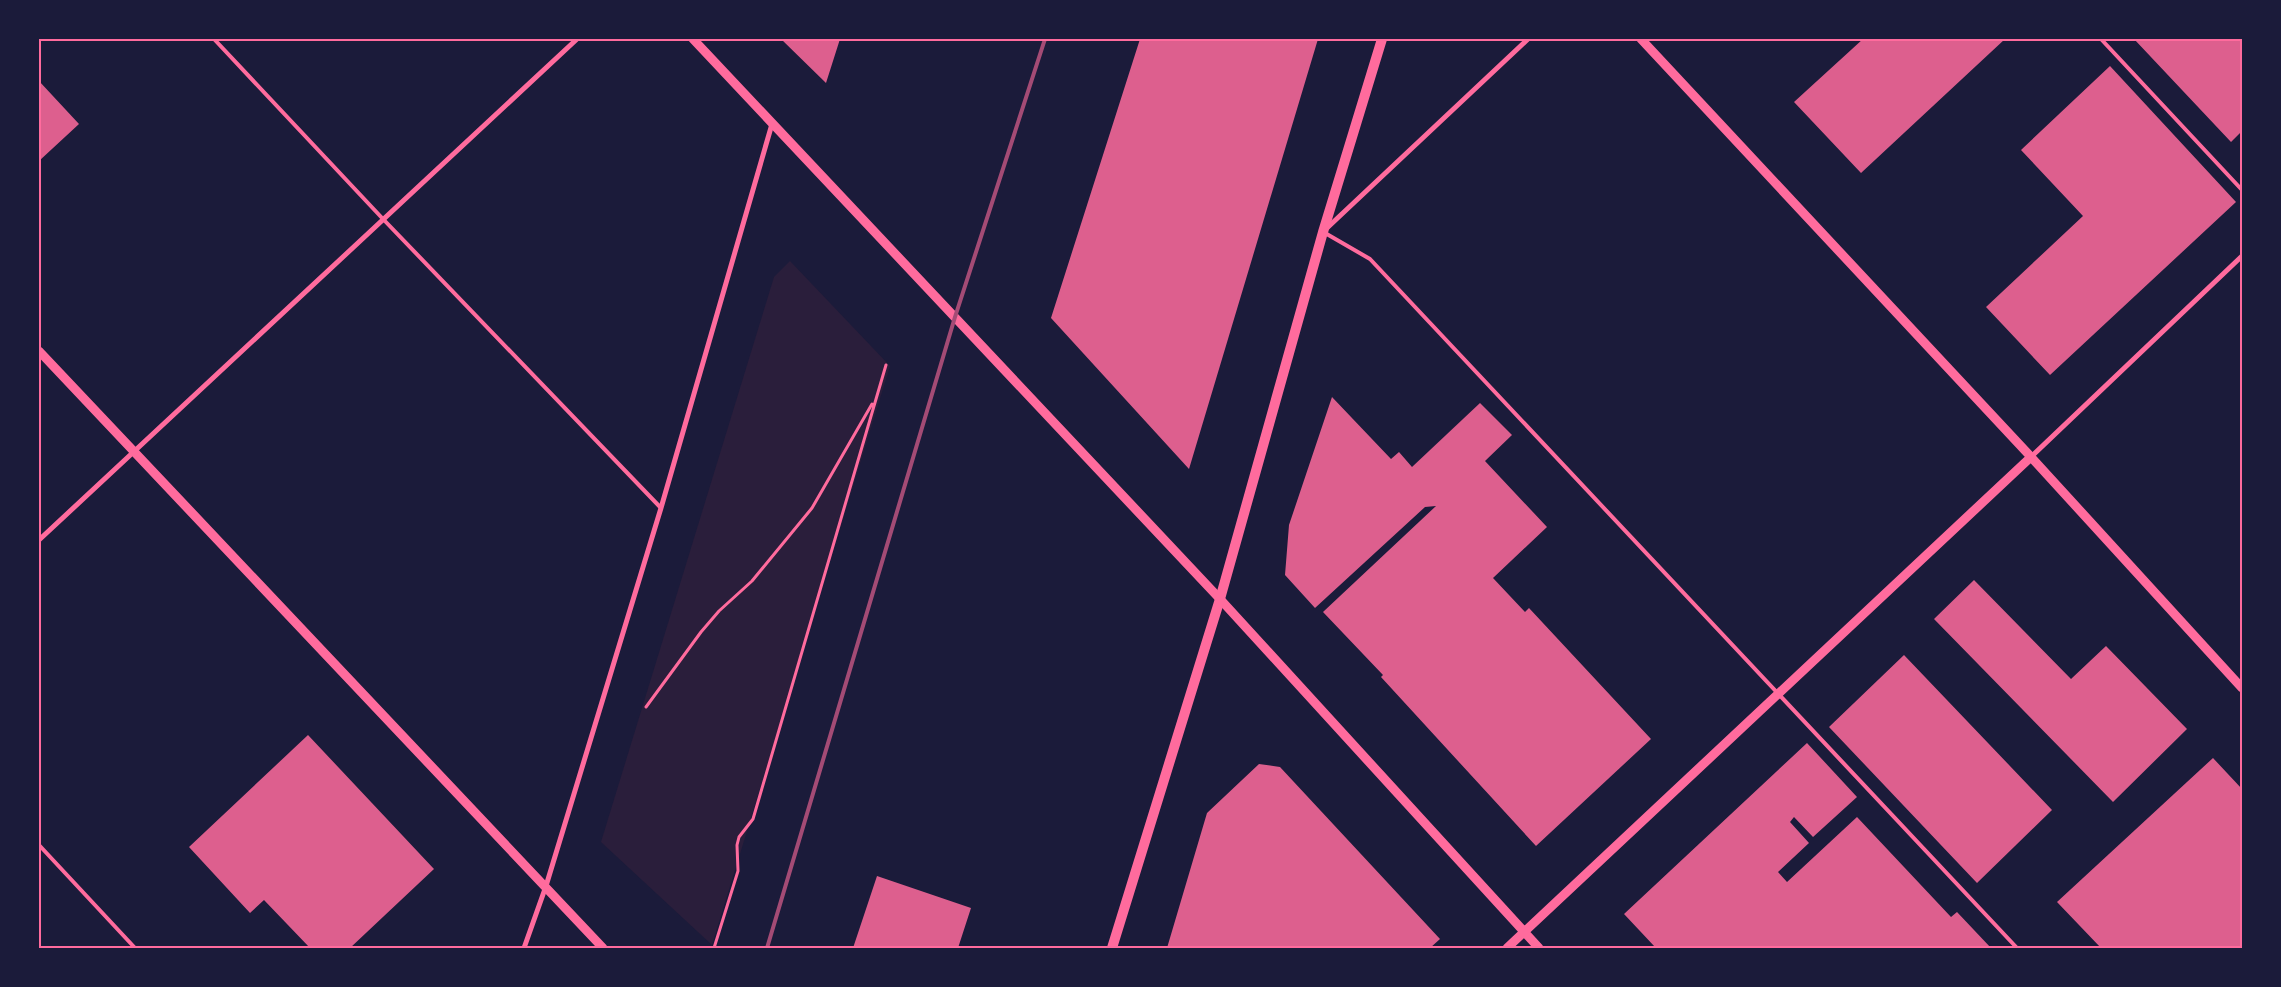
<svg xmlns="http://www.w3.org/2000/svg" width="2281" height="987" font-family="Rubik,sans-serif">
<rect width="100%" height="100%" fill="#1b1b3a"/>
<!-- green -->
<path fill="#2a1e3b" d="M790,261L890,366L712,945L601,842L774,277Z"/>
<!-- building -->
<path fill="#dd5f8e" d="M781,39H840L826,83Z
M1140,39H1318L1189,469L1051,318Z
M1863,39H2005L1861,173L1794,102Z
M2134,39H2242V131L2231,142Z
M2110,66L2236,202L2050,375L1986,307L2083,216L2021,150Z
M39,81L79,124L39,161Z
M1332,397L1391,459L1399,452L1412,467L1480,403L1512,435L1485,461L1547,527L1493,578L1525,612L1529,608L1651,739L1536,846L1381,677L1383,675L1323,612L1436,506L1425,507L1315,608L1285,575L1289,525Z
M1974,580L2071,679L2106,646L2187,729L2113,802L1934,619Z
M1904,655L2052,810L1977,883L1829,727Z
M308,735L434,869L350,948H310L264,900L250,913L189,847Z
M1807,743L1857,797L1813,837L1794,817L1790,822L1809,843L1778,872L1787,882L1857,817L1951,917L1957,912L1991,948H1653L1655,947L1624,914Z
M2213,758L2242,789V948H2101L2057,902Z
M1259,764L1280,767L1440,939L1430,948H1167L1207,813Z
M877,876L971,908L958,948H853Z"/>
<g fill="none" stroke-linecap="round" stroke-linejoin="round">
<!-- path -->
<path stroke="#ff6b9d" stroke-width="3" d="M646,707L701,632L719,611L752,581L812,508L872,404
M714,948L738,871L737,845L739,837L753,819L886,365"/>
<!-- service -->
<path stroke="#ff6b9d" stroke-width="4" d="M214,39L383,219L661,508
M2101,39L2242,190
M1325,233L1370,259L2017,948
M39,845L135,948"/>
<!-- minor -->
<path stroke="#ff6b9d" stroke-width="5" d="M1327,228L1528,39
M2031,457L2242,256
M39,540L577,39
M524,948L546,886L661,508L772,124"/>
<!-- tertiary -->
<path stroke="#ff6b9d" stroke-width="9" d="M693,39L1220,599L1539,948
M1641,39L2031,457L2242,688
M39,351L603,948
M1507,948L2031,457"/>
<!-- secondary -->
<path stroke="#ff6b9d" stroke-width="10" d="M1112,948L1220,599L1323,232L1382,39"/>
<!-- rail -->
<path stroke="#a44b75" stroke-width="4" d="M767,948L955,317L1045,39"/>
</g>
<!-- border -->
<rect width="2281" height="987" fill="none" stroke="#1b1b3a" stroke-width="80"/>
<rect x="40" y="40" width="2201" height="907" fill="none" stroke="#ff6b9d" stroke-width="2"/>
</svg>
